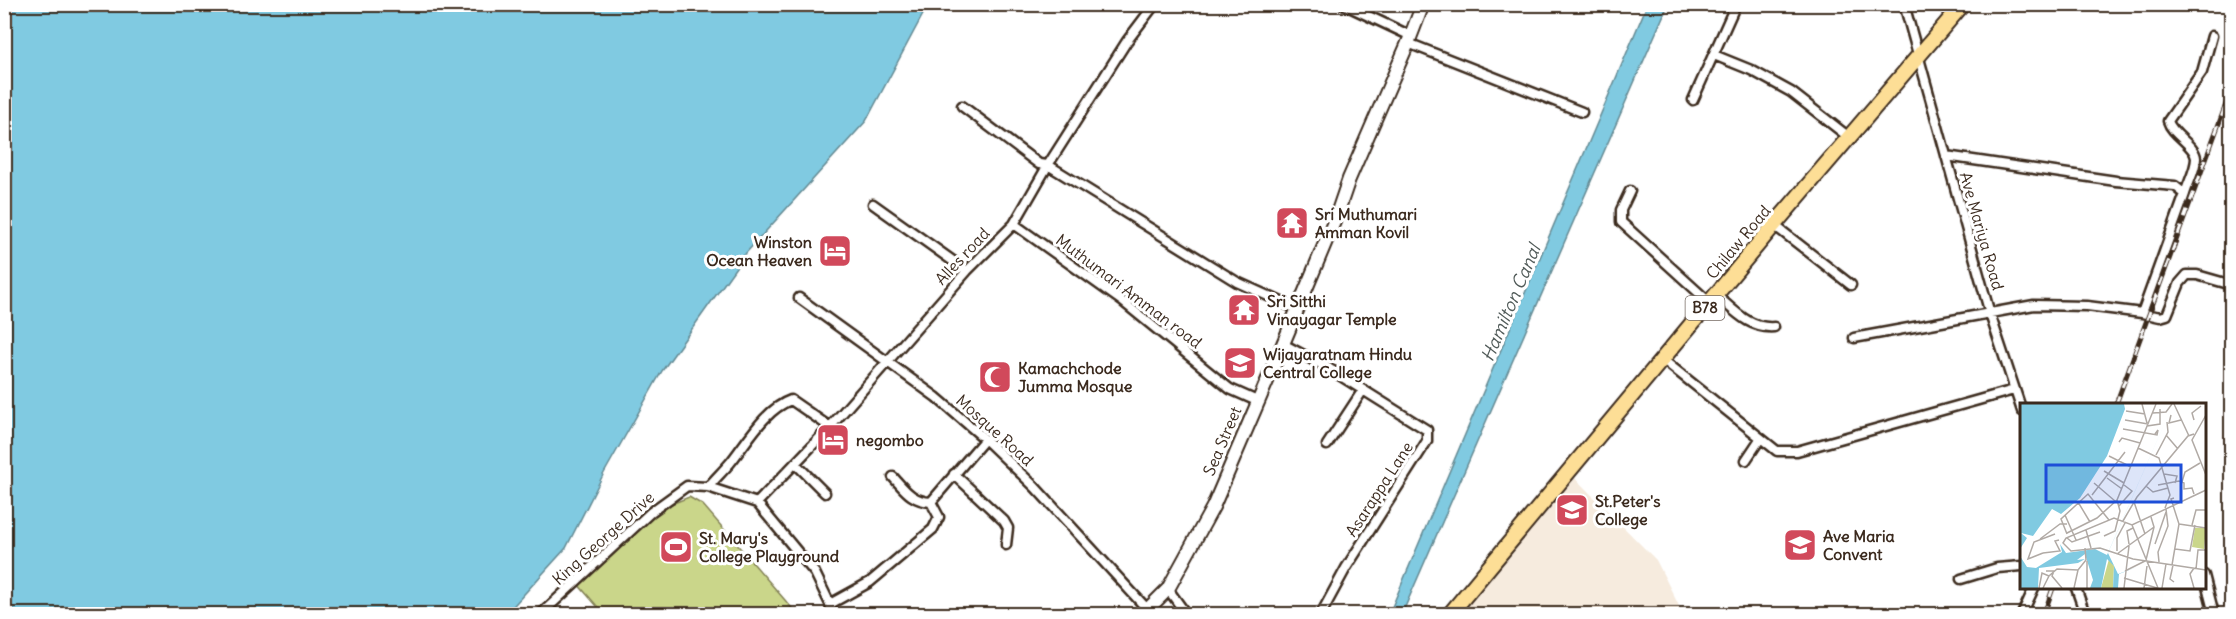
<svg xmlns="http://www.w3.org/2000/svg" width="2236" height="619" font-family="Delius,sans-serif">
<rect width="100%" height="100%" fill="#fff"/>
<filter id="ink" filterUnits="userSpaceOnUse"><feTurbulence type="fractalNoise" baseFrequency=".0167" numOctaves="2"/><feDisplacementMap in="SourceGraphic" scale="12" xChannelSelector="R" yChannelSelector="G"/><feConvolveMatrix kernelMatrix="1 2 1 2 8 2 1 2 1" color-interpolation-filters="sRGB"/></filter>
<g filter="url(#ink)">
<!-- built -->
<path fill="#f6ebde" d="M1571,474L1656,560L1683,614H1462L1456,607Z"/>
<!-- green -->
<path fill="#cad68a" stroke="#828054" stroke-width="1.5" d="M689,497L703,505L797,614H604L576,582L651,512Z"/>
<!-- water -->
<path fill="#80cae1" stroke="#648a93" stroke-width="1.5" d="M4,5L5,4L928,5L866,121L746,253L662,371L603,475L566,548L506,614H5Z
M1647,5H1668L1402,614H1389Z"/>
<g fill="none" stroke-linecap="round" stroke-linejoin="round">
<defs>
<path id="street" d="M1343,4L1411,36
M1904,4L1990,314L2022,411
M1408,43L1582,112
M1714,55L1751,70L1791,92L1850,138
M1693,100L1736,4
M962,106L1039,164L1048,165L1237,282L1297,309
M1946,156L2116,181L2175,186L2185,194L2142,313
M1630,191L1621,210V222L1709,302
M2185,194C2188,183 2196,169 2196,158C2195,145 2172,135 2168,121L2202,72L2212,36
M873,204L967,271
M1014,224L1122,301L1230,389L1257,401
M1774,225L1851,285
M1716,295C1734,310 1749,329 1774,327
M799,298L936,397L985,439L1035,487L1148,610
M1854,338L2034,305L2087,306L2142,313L2160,317L2167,315L2180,283L2187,275H2197L2232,285
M1283,344L1328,368L1427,430V441L1346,568L1321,614
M1662,359L1777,451H1797L2014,390
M1327,445L1363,390
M1746,460L1760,439
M795,463L825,493
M954,474L1004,521L1008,528L1006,545
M893,477C905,490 912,501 931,502
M708,487C715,479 723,471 730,463C747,442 765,409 791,400L830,427
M757,503L830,427L967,271L1014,224L1048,165L1127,41L1155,4
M2204,575L2214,614
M1961,579L1997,568L2022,566
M2076,588L2085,614
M1168,589L1186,614
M830,604L870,582L933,529L939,517L931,502L985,439
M541,614L651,512L687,486L708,487L757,503L815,573L830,604L832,614
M2022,614L2034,588"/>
<path id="secondary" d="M1143,614L1168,589L1213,507L1283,344L1336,217L1349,179L1408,43L1423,4"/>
<path id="primary" d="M1450,614L1774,225L1963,4"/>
</defs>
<!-- street casing -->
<use href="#street" stroke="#3b2a1e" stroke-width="13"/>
<!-- secondary casing -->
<use href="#secondary" stroke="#3b2a1e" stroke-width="16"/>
<!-- primary casing -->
<use href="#primary" stroke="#3b2a1e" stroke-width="18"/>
<!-- street -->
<use href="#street" stroke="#fff" stroke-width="8"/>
<!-- secondary -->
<use href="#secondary" stroke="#fff" stroke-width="12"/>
<!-- primary -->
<use href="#primary" stroke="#fdde96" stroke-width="14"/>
<defs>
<path id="rail" d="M2116,404L2232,88
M2044,614L2053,588"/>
</defs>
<!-- rail casing -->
<use href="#rail" stroke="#3b2a1e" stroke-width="5"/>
<!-- rail -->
<use href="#rail" stroke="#fff" stroke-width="3" stroke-dasharray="9" stroke-linecap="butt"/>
</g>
</g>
<!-- icons -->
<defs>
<symbol id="temple-square" viewBox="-11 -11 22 22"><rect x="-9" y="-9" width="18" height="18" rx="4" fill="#d1495b" stroke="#fff"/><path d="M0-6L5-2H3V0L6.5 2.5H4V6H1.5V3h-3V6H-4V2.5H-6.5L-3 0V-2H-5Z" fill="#fff"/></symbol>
<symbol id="hotel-square" viewBox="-11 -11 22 22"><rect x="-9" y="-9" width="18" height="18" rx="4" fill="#d1495b" stroke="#fff"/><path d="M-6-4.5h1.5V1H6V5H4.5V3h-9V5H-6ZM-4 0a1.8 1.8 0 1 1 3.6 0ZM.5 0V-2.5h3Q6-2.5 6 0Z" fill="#fff"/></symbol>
<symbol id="school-square" viewBox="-11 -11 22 22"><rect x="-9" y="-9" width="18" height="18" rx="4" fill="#d1495b" stroke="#fff"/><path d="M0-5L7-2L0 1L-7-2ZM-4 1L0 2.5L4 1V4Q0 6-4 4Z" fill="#fff"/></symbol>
<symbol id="mosque-square" viewBox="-11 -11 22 22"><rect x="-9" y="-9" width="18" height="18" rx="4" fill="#d1495b" stroke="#fff"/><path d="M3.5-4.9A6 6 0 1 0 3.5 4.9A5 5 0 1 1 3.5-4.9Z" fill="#fff"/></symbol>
<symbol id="stadium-square" viewBox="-11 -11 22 22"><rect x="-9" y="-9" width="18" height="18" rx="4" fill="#d1495b" stroke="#fff"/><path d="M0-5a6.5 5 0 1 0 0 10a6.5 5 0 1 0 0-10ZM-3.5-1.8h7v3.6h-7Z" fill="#fff"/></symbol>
</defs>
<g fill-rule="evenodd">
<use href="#temple-square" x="1273" y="204" width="38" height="38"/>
<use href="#hotel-square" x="816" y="232" width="38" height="38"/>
<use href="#temple-square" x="1225" y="291" width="38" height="38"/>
<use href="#school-square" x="1221" y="344" width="38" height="38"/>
<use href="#mosque-square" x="976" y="358" width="38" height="38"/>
<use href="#hotel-square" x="814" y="421" width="38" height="38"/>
<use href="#school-square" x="1553" y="491" width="38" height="38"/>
<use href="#school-square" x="1781" y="526" width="38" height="38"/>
<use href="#stadium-square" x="657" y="528" width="38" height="38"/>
</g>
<g text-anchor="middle" stroke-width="6" stroke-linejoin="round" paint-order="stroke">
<!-- shield labels -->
<rect fill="#fff" stroke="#766a62" stroke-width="1.5" x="1685.5" y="296" width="39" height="24" rx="4.5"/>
<g font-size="15" font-weight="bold" fill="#3b2a1e">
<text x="1705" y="313">B78</text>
</g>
<!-- poi labels -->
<g font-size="16" font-weight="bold" fill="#3b2a1e" stroke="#fff" text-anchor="start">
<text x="1315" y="220">Sri Muthumari<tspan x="1315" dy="18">Amman Kovil</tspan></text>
<text x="812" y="248" text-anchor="end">Winston<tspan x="812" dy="18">Ocean Heaven</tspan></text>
<text x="1267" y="307">Sri Sitthi<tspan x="1267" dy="18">Vinayagar Temple</tspan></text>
<text x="1263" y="360">Wijayaratnam Hindu<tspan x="1263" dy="18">Central College</tspan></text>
<text x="1018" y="374">Kamachchode<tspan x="1018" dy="18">Jumma Mosque</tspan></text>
<text x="856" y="446">negombo</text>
<text x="1595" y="507">St.Peter's<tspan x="1595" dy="18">College</tspan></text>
<text x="1823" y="542">Ave Maria<tspan x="1823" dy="18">Convent</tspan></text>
<text x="699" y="544">St. Mary's<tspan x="699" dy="18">College Playground</tspan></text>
</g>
<!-- street labels -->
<g font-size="16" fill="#3b2a1e" stroke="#fff">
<text transform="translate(1982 231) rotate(74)" y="6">Ave Mariya Road</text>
<text transform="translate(1738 242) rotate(-50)" y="6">Chilaw Road</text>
<text transform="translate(962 256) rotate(-47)" y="6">Alles road</text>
<text transform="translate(1129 291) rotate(37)" y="6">Muthumari Amman road</text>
<text transform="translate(995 430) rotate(42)" y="6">Mosque Road</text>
<text transform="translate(1222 441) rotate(-67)" y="6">Sea Street</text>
<text transform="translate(1379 489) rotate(-57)" y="6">Asarappa Lane</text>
<text transform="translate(603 538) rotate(-42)" y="6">King George Drive</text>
</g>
<!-- water labels -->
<g font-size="18" font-style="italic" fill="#505a58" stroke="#fff">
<text transform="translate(1511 303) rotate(-67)" y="6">Hamilton Canal</text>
</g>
</g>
<!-- overview -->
<g transform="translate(2020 403)">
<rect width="186" height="186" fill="#fff"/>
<path d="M175,125H186L184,146L172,144ZM89,156L94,163L93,185H81Z" fill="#cad68a"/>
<path d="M0,1H104L105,6L87,53L60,95L41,111L32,106L13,133L1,130L7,135L0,146ZM153,1L88,150L98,171L117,164L99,171L98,185H93L94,163L87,156L81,185H70L73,177L65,151L57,157L65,156L58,160L19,165L18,185H0V153L7,164L16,165L42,149L40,141L46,150L75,146L87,152Z" fill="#80cae1"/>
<path fill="none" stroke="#b1aaa5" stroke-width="1.5" d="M122,1L127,20M154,1L169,33M106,8L125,11M133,10L146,9L152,1M151,12L149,20L161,17M186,12L172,37L186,72M105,17L128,21M174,17L172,10L181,3M127,23L140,21V6M103,26L137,32L138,27L135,31M146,32L158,46M99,39L102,35L120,40M118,45L139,55L150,92L145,105M136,52L148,29L147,19M89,53L111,64M84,68L104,80M144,71L157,73L155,80M87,75L102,86M162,79L165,69L180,60M74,80L95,98M138,82L159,78L164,80V86L172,85L174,91M126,83L133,89L148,85M186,87L112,122L94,115L46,135L43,140L51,148L80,145L113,156L186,167M72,92L105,49M58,99L70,119M114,99L125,131M99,103L112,88L104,82M45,112L56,137M103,118L117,94L168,33L174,31M159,121L186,125M112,122L138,185M172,122L176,107H186M66,127L71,145M47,130L77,115L97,97L136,1M47,131L41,116L68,91L89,117M84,133L95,128L100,108L97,97M47,135L52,139L80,129M20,136L40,121H47M109,141L107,128L113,125M135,141L146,109M155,146L170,148L175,122M97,148V135L105,120M23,150L8,156L14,139L35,131M23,150L40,148L35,138L39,137M97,151L134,124L131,114M126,157L134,124M67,158V185M139,159L138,149L148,123L146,106M152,162L159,121L151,96L154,95M153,162L150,176L154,179M176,166L178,147H186M26,168H34L32,173L42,185M105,168L125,158M104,175L137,185M19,185L22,170L29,173M23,185L29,173L37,166L58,167L66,157L65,145M54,185L58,167M104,185L109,143M124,185L127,163M142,185L146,161M174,185L170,171L174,165"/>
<path fill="#1d4ed8" fill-opacity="0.15" stroke="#1d4ed8" stroke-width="3" d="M26,62H161V99H26Z"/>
<rect width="186" height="186" fill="none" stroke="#3b2a1e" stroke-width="3"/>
</g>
<!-- margin -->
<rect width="2236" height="619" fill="none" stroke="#fff" stroke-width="24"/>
<rect x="12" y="12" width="2212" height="595" fill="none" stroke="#3b2a1e" stroke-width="2" filter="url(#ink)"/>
</svg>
